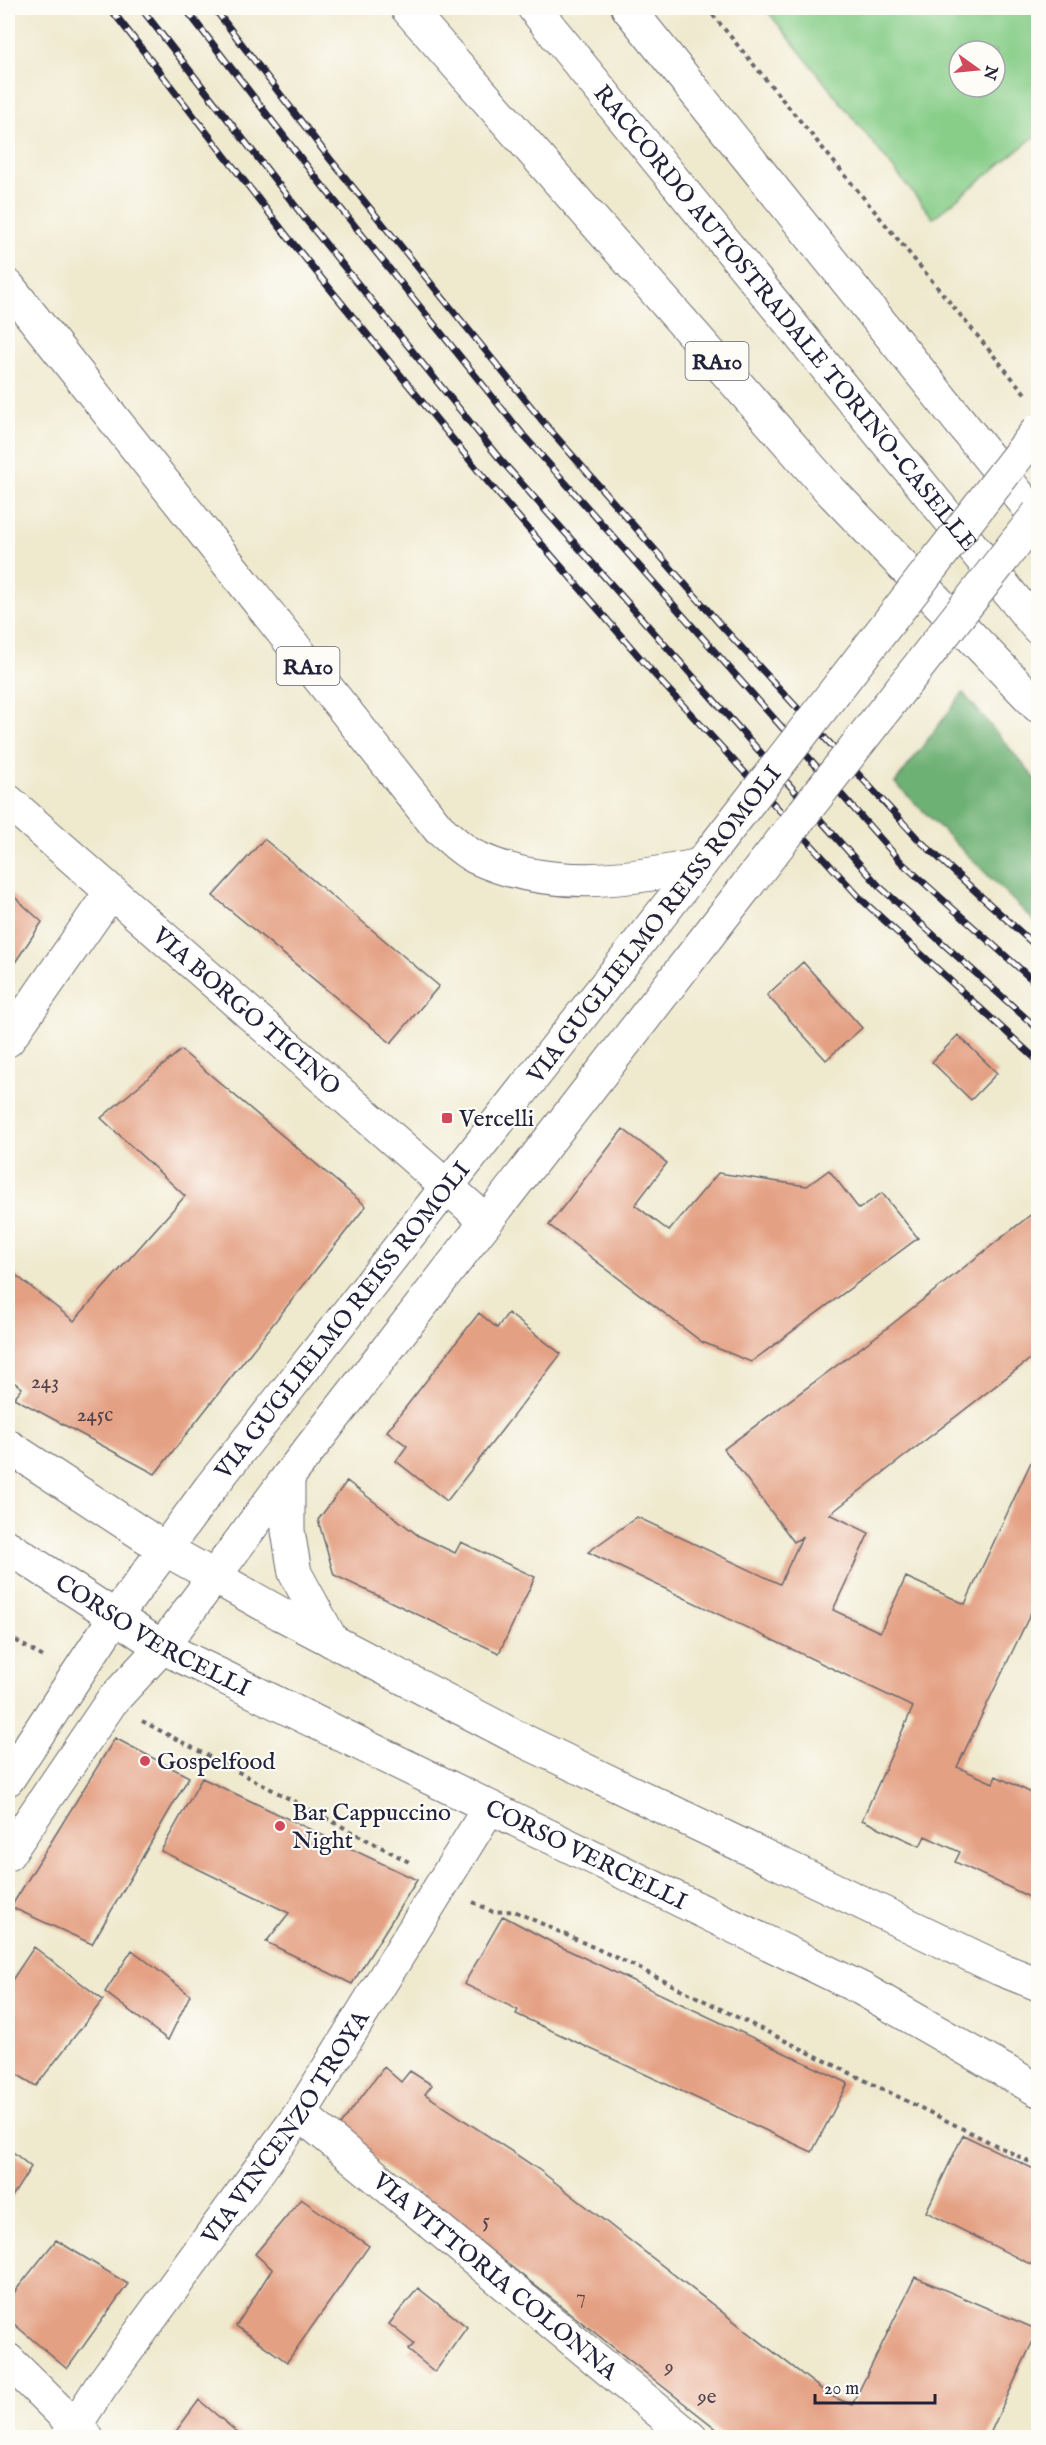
<svg xmlns="http://www.w3.org/2000/svg" width="1046" height="2445" font-family="'IM FELL English',serif">
<rect width="100%" height="100%" fill="#fdfcf7"/>
<filter id="ink" filterUnits="userSpaceOnUse"><feTurbulence type="fractalNoise" baseFrequency=".0167" numOctaves="2"/><feDisplacementMap in="SourceGraphic" scale="12" xChannelSelector="R" yChannelSelector="G"/><feConvolveMatrix kernelMatrix="1 2 1 2 8 2 1 2 1" color-interpolation-filters="sRGB"/></filter>
<filter id="wash" filterUnits="userSpaceOnUse"><feTurbulence type="fractalNoise" baseFrequency=".008" numOctaves="4" result="noise"/><feDisplacementMap in="SourceGraphic" scale="24" xChannelSelector="R" yChannelSelector="G"/><feGaussianBlur stdDeviation="1.35" result="paint"/><feColorMatrix in="noise" values="0 0 0 0 0 0 0 0 0 0 0 0 0 0 0 0 0 1.4 0 .05"/><feComposite in="paint" operator="in"/></filter>
<g filter="url(#wash)">
<rect width="100%" height="100%" fill="#efe9ce"/>
<!-- green -->
<path fill="#88ce89" stroke="#557862" stroke-width="1.5" fill-rule="evenodd" d="M765,8H1038V134L933,218ZM959,51H995V87H959Z"/>
<!-- forest -->
<path fill="#6eb175" stroke="#486a58" stroke-width="1.5" d="M963,693L1038,782V925L895,783Z"/>
<g id="blocks">
<!-- building -->
<path fill="#e4a083" d="M264,839L439,986L391,1043L213,896Z
M8,891L42,922L8,973Z
M803,962L862,1028L826,1060L767,995Z
M958,1035L997,1073L971,1100L932,1062Z
M181,1050L366,1206L155,1474L14,1398L22,1388L8,1378V1269L74,1321L185,1196L101,1118Z
M623,1129L667,1163L635,1205L669,1231L718,1173L807,1186L829,1170L859,1209L882,1193L918,1238L751,1362L702,1342L549,1225Z
M1038,1209V1353L830,1514L869,1533L833,1610L880,1632L906,1577L965,1604L1038,1447V1598L957,1767L993,1783L996,1776L1038,1796L1033,1805L1038,1807V1901L955,1862L960,1852L925,1836L920,1846L862,1820L913,1707L588,1552L637,1517L780,1584L802,1537L794,1542L724,1449L882,1332Z
M479,1313L497,1328L508,1313L561,1354L447,1501L396,1461L407,1446L387,1431Z
M347,1481L419,1536L455,1553L461,1542L535,1577L499,1653L334,1575L318,1520Z
M115,1738L189,1777L92,1944L11,1907Z
M202,1778L417,1880L352,1984L266,1942L289,1913L161,1851Z
M503,1916L555,1944L848,2083L812,2152L516,2014L518,2010L464,1984Z
M34,1947L103,2000L36,2086L8,2069V1986Z
M132,1950L190,1995L168,2040L105,1992Z
M384,2067L401,2082L410,2071L432,2085L425,2094L538,2169L829,2395L852,2405L915,2277L1038,2330L988,2438H728L337,2129Z
M963,2135L1038,2171V2268L926,2212Z
M8,2148L31,2167L8,2203Z
M301,2199L369,2246L287,2362L236,2326L272,2269L255,2254Z
M56,2240L128,2284L67,2369L8,2319V2300Z
M418,2288L467,2327L435,2372L408,2350L414,2344L389,2324Z
M199,2400L244,2438H171Z"/>
</g>
</g>
<g filter="url(#ink)">
<use href="#blocks" fill-opacity="0" stroke="#6a686e" stroke-width="1.5"/>
<g fill="none" stroke-linecap="round" stroke-linejoin="round">
<defs>
<g id="minor">
<path id="s1" d="M8,801L486,1221"/>
<path d="M8,1040L111,892"/>
<path id="s2" d="M300,2114L691,2438"/>
<path d="M8,2360L87,2438"/>
<path id="s3" d="M67,2438L101,2386L300,2114L489,1808"/>
</g>
<path id="tertiary" d="M8,1779L115,1617
M8,1854L111,1702L162,1647"/>
<g id="secondary">
<path d="M8,1446L165,1549L281,1614L518,1738L1000,1969L1038,1984"/>
<path d="M288,1477V1531L295,1573L332,1641"/>
<path id="s4" d="M8,1547L162,1647L862,1989L1038,2090"/>
<path id="s5" d="M115,1617L210,1488L707,856"/>
<path d="M162,1647L288,1477L748,884"/>
</g>
<g id="motorway">
<path d="M407,8L829,489L1038,706"/>
<path id="s6" d="M534,8L1038,628"/>
<path d="M628,8L1038,519"/>
<path d="M8,286L439,829C450,838 462,851 475,857C547,891 626,881 700,865"/>
</g>
</defs>
<!-- minor casing -->
<use href="#minor" stroke="#6a686e" stroke-width="35"/>
<!-- tertiary casing -->
<use href="#tertiary" stroke="#6a686e" stroke-width="35"/>
<!-- secondary casing -->
<use href="#secondary" stroke="#6a686e" stroke-width="35"/>
<!-- motorway casing -->
<use href="#motorway" stroke="#6a686e" stroke-width="35"/>
<!-- path -->
<path stroke="#6a686e" stroke-width="4" stroke-dasharray="4.5 4.5" stroke-linecap="butt" d="M707,8L1027,396
M8,1636L45,1658
M142,1721L411,1863
M473,1902L493,1912L514,1911L628,1963L1038,2166"/>
<!-- minor -->
<use href="#minor" stroke="#fff" stroke-width="33"/>
<!-- tertiary -->
<use href="#tertiary" stroke="#fff" stroke-width="33"/>
<!-- secondary -->
<use href="#secondary" stroke="#fff" stroke-width="33"/>
<!-- motorway -->
<use href="#motorway" stroke="#fff" stroke-width="33"/>
<defs>
<path id="rail" d="M110,8L287,236L481,474L655,675L862,900L1038,1061
M141,8L307,221L499,458L879,886L1038,1029
M185,8L313,174L524,436L902,863L1038,985
M214,8L330,159L545,424L718,622L918,839L1038,948"/>
</defs>
<!-- rail casing -->
<use href="#rail" stroke="#22223b" stroke-width="7"/>
<!-- rail -->
<use href="#rail" stroke="#fdfcf7" stroke-width="4.5" stroke-dasharray="14" stroke-linecap="butt"/>
<defs>
<path id="secondary-bridge" d="M707,856L1038,430
M748,884L1038,514"/>
</defs>
<!-- secondary-bridge casing -->
<use href="#secondary-bridge" stroke="#6a686e" stroke-width="35" stroke-linecap="butt"/>
<!-- secondary-bridge -->
<use href="#secondary-bridge" stroke="#fff" stroke-width="33"/>
</g>
</g>
<!-- markers -->
<g fill="#d1495b" stroke="#fdfcf7" stroke-width="2">
<rect x="441" y="1112" width="12" height="12" rx="3"/>
<circle cx="145" cy="1761" r="6"/>
<circle cx="280" cy="1826" r="6"/>
</g>
<g text-anchor="middle" stroke-width="4.5" stroke-linejoin="round" paint-order="stroke">
<!-- number labels -->
<g font-size="21" fill="#52424d">
<text x="45" y="1388">243</text>
<text x="95" y="1421">245c</text>
<text x="486" y="2227">5</text>
<text x="581" y="2303">7</text>
<text x="669" y="2373">9</text>
<text x="707" y="2403">9e</text>
</g>
<!-- shield labels -->
<g fill="#fdfcf7" stroke="#646373" stroke-width="1.5">
<rect x="685.5" y="342" width="63" height="38" rx="4.5"/>
<rect x="276.5" y="647" width="63" height="38" rx="4.5"/>
</g>
<g font-size="22" font-weight="bold" fill="#22223b">
<text x="717" y="369">RA10</text>
<text x="308" y="674">RA10</text>
</g>
<!-- street labels -->
<g font-size="24" fill="#22223b" stroke="#fdfcf7">
<text dy="8" stroke="none"><textPath href="#s6" startOffset="399">RACCORDO AUTOSTRADALE TORINO-CASELLE</textPath></text>
<text transform="translate(654 924) rotate(-52)" y="8">VIA GUGLIELMO REISS ROMOLI</text>
<text dy="8" stroke="none"><textPath href="#s1" startOffset="318">VIA BORGO TICINO</textPath></text>
<text dy="8" stroke="none"><textPath href="#s5" startOffset="374">VIA GUGLIELMO REISS ROMOLI</textPath></text>
<text dy="8" stroke="none"><textPath href="#s4" startOffset="170">CORSO VERCELLI</textPath></text>
<text dy="8" stroke="none"><textPath href="#s4" startOffset="656">CORSO VERCELLI</textPath></text>
<text dy="8" stroke="none"><textPath href="#s3" startOffset="380">VIA VINCENZO TROYA</textPath></text>
<text dy="8" stroke="none"><textPath href="#s2" startOffset="254">VIA VITTORIA COLONNA</textPath></text>
</g>
<!-- poi labels -->
<g font-size="24" fill="#22223b" stroke="#fdfcf7" text-anchor="start">
<text x="459" y="1126">Vercelli</text>
<text x="157" y="1769">Gospelfood</text>
<text x="292" y="1820">Bar Cappuccino<tspan x="292" dy="28">Night</tspan></text>
</g>
</g>
<!-- margin -->
<rect width="1046" height="2445" fill="none" stroke="#fdfcf7" stroke-width="30"/>
<!-- north arrow -->
<g transform="translate(977 69) rotate(105)"><circle r="28" fill="#fdfcf7" stroke="#a5a5ac" stroke-width="1.5"/>
<path d="M0-4.5L10 22L0 15L-10 22Z" fill="#d1495b"/>
<text y="-9" font-size="16" font-weight="bold" text-anchor="middle" fill="#22223b">N</text>
</g>
<!-- scale -->
<path d="M815 2394v9h120v-9" fill="none" stroke="#22223b" stroke-width="3"/>
<text x="824" y="2394" font-size="18" fill="#22223b" stroke="#fdfcf7" stroke-width="4.5" paint-order="stroke">20 m</text>
</svg>
